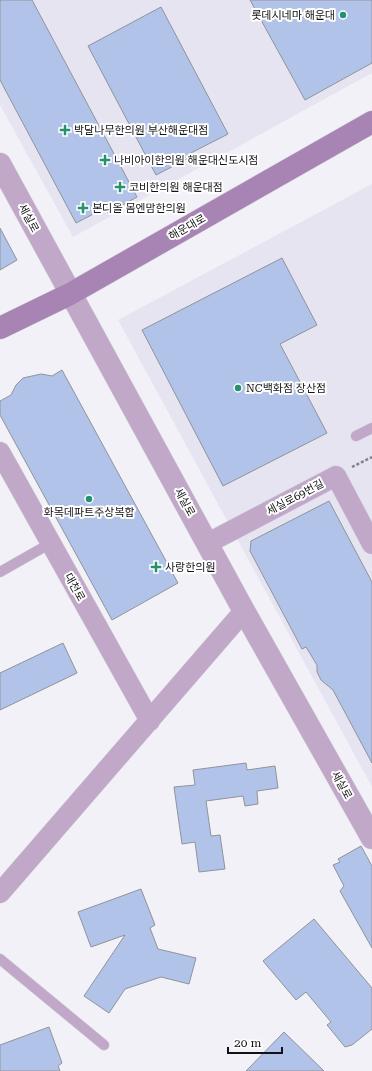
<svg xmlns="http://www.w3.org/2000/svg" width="372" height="1071" font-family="'Roboto Serif','Noto Sans KR',serif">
<rect width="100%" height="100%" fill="#f2f1f8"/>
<!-- built -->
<path fill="#e6e4f1" d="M0,0H372V73L73,237L0,105Z
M372,184V787L118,320Z"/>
<!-- building -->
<path fill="#b2c3ea" stroke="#909399" d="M0,0H32L137,197L108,213L105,208L76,223L0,80Z
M250,0H372V63L305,100Z
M161,7L228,134L185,156L187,159L156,175L88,46Z
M0,228L17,260L0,270Z
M282,258L317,325L280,344L327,433L223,486L142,330Z
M62,370L178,583L112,620L0,415V401L11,395L16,385L23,378L41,374L52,376Z
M329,501L372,582V763L333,690L321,680L317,672V665L306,647L302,649L250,551L251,541Z
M63,643L77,673L0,710V673Z
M246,763L247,770L275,766L278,788L257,791L258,804L245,806L243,796L206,801L211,836L220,835L225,869L199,872L195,842L182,844L174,787L195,785L193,770Z
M361,846L372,866V948L340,891L344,886L333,865L340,862L338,859Z
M141,889L155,925L150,928L158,949L196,958L189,984L161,977L125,989L109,1013L84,996L125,935L91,947L78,912Z
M314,919L372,988V1029L352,1045L345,1047L327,1025L331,1022L306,992L296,1000L263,961Z
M49,1027L62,1063L58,1066L60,1071H0V1045Z
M284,1032L324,1071H246Z"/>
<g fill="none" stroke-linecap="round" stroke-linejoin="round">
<defs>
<path id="service" d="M356,436L372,428
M0,572L51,543
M0,959L104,1045"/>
<path id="minor" d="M0,452L150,721
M208,543L336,476L372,544
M0,893L244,611"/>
<path id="tertiary" d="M0,164L244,611L372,838"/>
<path id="secondary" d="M0,328L70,294L372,122"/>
</defs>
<!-- service casing -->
<use href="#service" stroke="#cecdd4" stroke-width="11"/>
<!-- minor casing -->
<use href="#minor" stroke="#cecdd4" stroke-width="21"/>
<!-- tertiary casing -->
<use href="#tertiary" stroke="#cecdd4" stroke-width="23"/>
<!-- secondary casing -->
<use href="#secondary" stroke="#cecdd4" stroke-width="23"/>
<!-- path -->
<path stroke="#838287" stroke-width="2.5" stroke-dasharray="3 2" stroke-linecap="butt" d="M352,467L372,457"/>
<!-- service -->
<use href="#service" stroke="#c1a8c9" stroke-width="10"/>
<!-- minor -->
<use href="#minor" stroke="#c1a8c9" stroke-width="20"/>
<!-- tertiary -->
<use href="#tertiary" stroke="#c1a8c9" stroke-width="22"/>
<!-- secondary -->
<use href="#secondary" stroke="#a884b4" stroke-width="22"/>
</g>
<!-- markers -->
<g fill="#26916f" stroke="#fff" stroke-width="1.5">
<circle cx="343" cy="15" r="4"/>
<path d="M63 124h4v4h4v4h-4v4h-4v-4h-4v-4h4z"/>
<path d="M103 154h4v4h4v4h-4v4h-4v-4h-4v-4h4z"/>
<path d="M118 181h4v4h4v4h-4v4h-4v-4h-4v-4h4z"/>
<path d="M81 202h4v4h4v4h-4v4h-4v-4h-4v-4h4z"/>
<circle cx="238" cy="388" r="4"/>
<circle cx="89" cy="499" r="4"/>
<path d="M154 561h4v4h4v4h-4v4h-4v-4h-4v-4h4z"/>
</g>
<g text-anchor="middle" stroke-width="4" stroke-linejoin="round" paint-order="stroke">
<!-- poi labels -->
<g font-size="11" fill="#121214" stroke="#fff" text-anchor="start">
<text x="335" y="19" text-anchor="end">롯데시네마 해운대</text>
<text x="74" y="134">박달나무한의원 부산해운대점</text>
<text x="114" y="164">나비아이한의원 해운대신도시점</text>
<text x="129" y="191">코비한의원 해운대점</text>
<text x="92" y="212">본디올 몸엔맘한의원</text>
<text x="246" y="392">NC백화점 장산점</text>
<text x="89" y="516" text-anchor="middle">화목데파트주상복합</text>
<text x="165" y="571">사랑한의원</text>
</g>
<!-- street labels -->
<g font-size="11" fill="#121214" stroke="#fff">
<text transform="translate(29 218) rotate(62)" y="4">세실로</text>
<text transform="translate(187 227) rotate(-30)" y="4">해운대로</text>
<text transform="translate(295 497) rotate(-28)" y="4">세실로69번길</text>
<text transform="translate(185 502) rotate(61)" y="4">세실로</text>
<text transform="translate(75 587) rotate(61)" y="4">대천로</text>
<text transform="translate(342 785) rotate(61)" y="4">세실로</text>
</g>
</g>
<!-- scale -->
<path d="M228 1047v6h54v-6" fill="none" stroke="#121214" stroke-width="2"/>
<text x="234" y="1047" font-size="12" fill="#121214" stroke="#ffffff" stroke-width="3" paint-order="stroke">20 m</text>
</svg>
